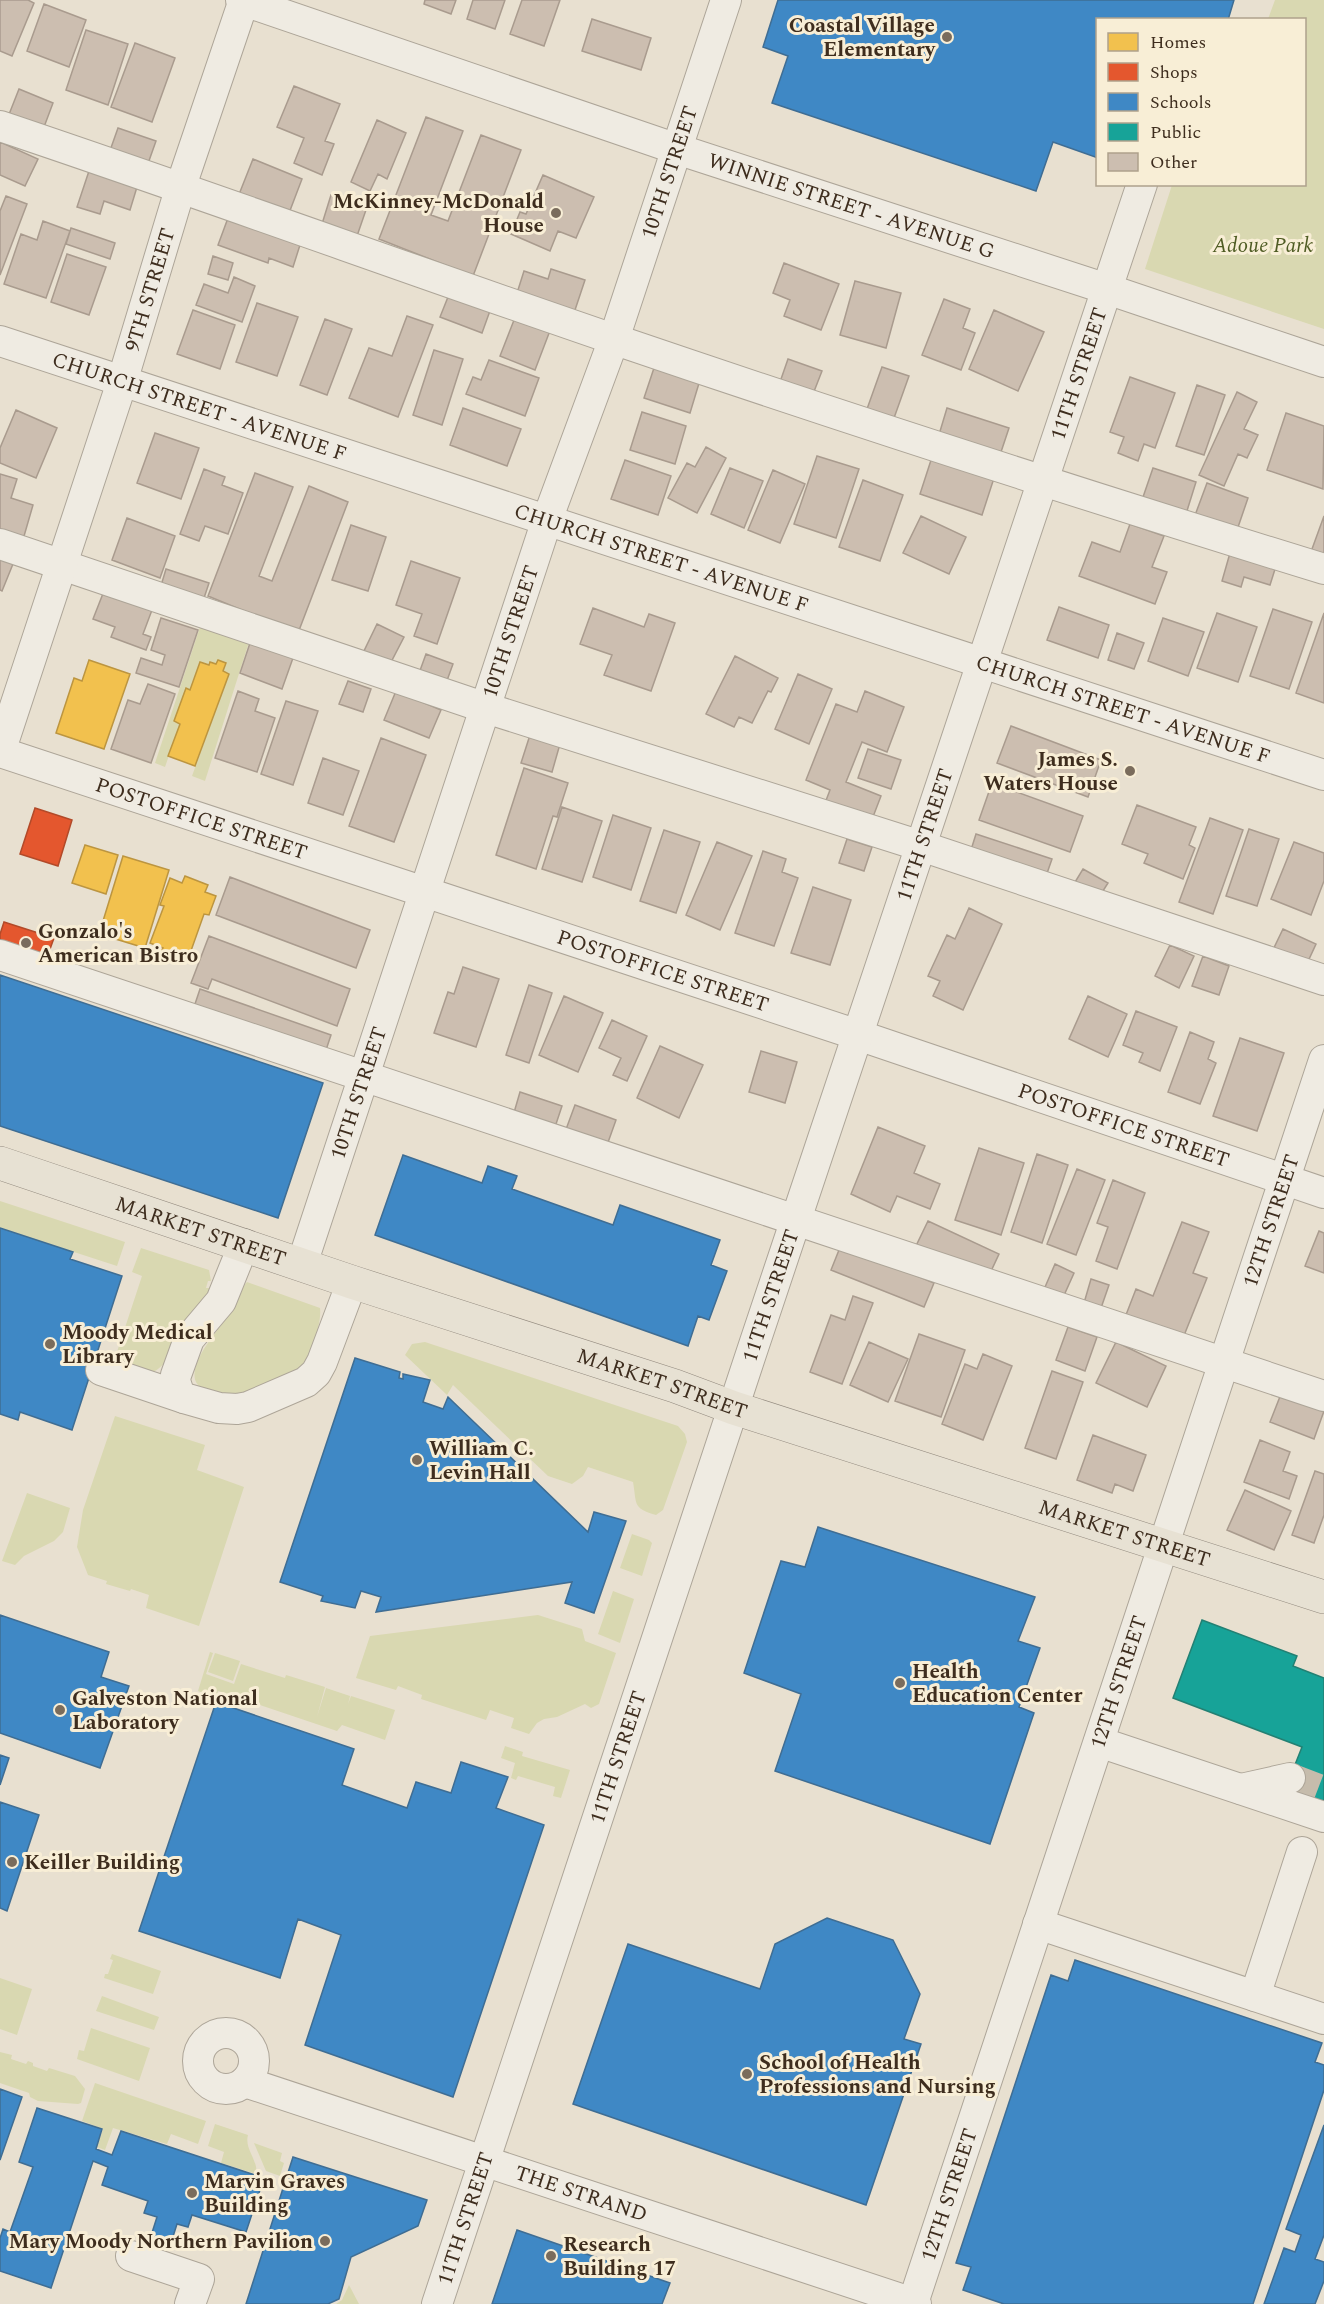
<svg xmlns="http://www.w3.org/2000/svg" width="1324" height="2304" font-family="Spectral,serif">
<rect width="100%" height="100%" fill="#e8e0d0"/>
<!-- green -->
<path fill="#d9d8b1" d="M1275,0H1324V329L1145,269L1172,185L1304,184V20L1268,19Z
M200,627L249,642L205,781L192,776L229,674L223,671L226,663L219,660L216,664L210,662L190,690L187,688L180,724L165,767L155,763Z
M0,1201L125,1242L117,1266L0,1228Z
M141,1248L209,1270L211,1281H208L206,1288H210L206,1299C196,1314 169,1365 155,1371C144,1375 125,1364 114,1361L142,1276L132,1272Z
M247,1282L320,1308C322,1322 311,1359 300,1368C281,1377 262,1390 242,1397C234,1400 220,1394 211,1392C169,1382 219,1329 230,1314C238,1303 236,1293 247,1282Z
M425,1342L678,1426L685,1434L687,1442L663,1510L656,1515C632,1508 637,1504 633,1482L588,1467L583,1476L572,1484L548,1476L453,1385L447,1395L405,1355L412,1344Z
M115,1416L205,1445L197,1470L244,1487L199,1626L146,1608L149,1595L131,1589L130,1591L106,1584L107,1581L88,1575L77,1547L83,1510Z
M27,1493L70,1508L63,1532L54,1541L24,1556L15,1565L2,1561Z
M632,1534L649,1540L652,1543L642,1576L620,1568Z
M613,1591L634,1599L620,1643L598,1634Z
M538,1615L582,1629L585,1641L616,1653L599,1704L591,1708L585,1704L557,1717L544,1719L537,1723L529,1734L511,1728L514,1718L490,1710L486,1720L421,1699L422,1695L398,1686L396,1690L356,1678L370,1636Z
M210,1652L213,1653L206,1674L234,1684L241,1664L285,1678L286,1675L325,1687L317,1717L326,1688L350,1696L348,1704L351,1696L395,1710L385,1740L342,1725L337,1731L218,1691L216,1698L198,1691Z
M215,1653L240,1661L233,1681L208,1672Z
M505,1746L523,1752L522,1756L570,1770L561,1798L553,1796L555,1787L518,1776L516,1780L511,1778L515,1763L501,1758Z
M112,1954L161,1971L153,1994L104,1978L105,1974H108L113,1960L110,1959Z
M0,1978L32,1989L17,2035L0,2029Z
M102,1996L159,2017L154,2030L96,2011Z
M91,2028L150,2048L139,2081L77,2059L79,2050L84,2051Z
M0,2052L12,2055L11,2059L26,2064L28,2061L33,2063V2066L47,2071L49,2068L75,2076L85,2089L81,2103L78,2104L38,2101L30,2097L29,2093L0,2083Z
M95,2083L206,2121L198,2144L171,2134L167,2144L113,2128L105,2150L97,2147L103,2129L82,2121Z
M215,2124L248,2135C244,2149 259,2161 256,2174L221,2163L224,2152L208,2146Z
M254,2143L282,2153L280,2161L284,2163L280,2176L266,2171Z
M349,2285L359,2304H336L342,2300Z"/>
<!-- homes -->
<path fill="#f2c14e" stroke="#bc9540" stroke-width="1.5" d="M89,660L130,674L104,749L56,733L74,678L82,681Z
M218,660L226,663L223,671L229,674L195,766L168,756L180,724L174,721L186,688L190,690L200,662L209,665L210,662L216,664Z
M85,845L118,855L106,894L72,883Z
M123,856L169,870L145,948L99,934Z
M185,876L208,885L205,892L216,896L209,915L204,914L187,962L161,952L163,948L150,943L164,906L160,905L170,878L182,883Z"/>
<!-- shops -->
<path fill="#e4572e" stroke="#b24a29" stroke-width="1.5" d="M35,808L72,820L58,866L20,854Z
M4,922L54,938L45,963L0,947V934Z"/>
<!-- schools -->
<path fill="#3f88c5" stroke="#3f6d93" stroke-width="1.5" d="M778,0H1234L1228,20H1098V158L1053,142L1036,191L772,103L788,56L763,47Z
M0,975L323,1083L278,1218L0,1126Z
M403,1155L482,1183L488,1166L517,1176L512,1189L613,1225L620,1205L720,1240L711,1265L727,1271L709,1320L698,1316L688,1346L375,1235Z
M0,1228L73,1252L70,1259L122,1276L72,1430L20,1412L18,1420L0,1414Z
M355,1358L400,1372L399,1378L403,1379V1374L430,1380L423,1402L443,1409L448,1397L588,1532L594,1512L626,1521L594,1613L565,1603L572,1582L376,1612L381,1597L361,1591L355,1608L321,1601L323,1596L280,1582Z
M818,1527L1035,1597L1018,1641L1040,1648L1019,1707L1034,1713L990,1844L775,1771L801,1694L744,1673L781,1561L805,1567Z
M0,1615L109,1652L101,1677L129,1686L100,1768L0,1733Z
M216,1702L354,1749L342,1785L407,1808L416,1782L451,1793L461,1762L508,1777L496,1808L544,1825L453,2097L305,2045L341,1935L298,1919L280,1978L139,1931Z
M0,1755L9,1758L0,1785Z
M0,1802L39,1815L7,1911L0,1908Z
M827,1918L893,1940L920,1994L904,2039L921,2044L866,2205L573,2104L628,1944L760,1989L775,1944Z
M1075,1960L1322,2043L1315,2062L1324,2065V2090L1253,2304H1004L963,2290L971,2267L956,2263L1051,1975L1068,1981Z
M0,2089L22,2097L0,2160Z
M37,2108L102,2129L96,2149L112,2155L121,2131L264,2178L246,2232L192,2215L188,2227L177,2224L170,2246L150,2239L157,2217L144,2213L148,2201L102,2185L108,2167L93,2161L51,2288L0,2271V2238L3,2229L10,2232L33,2167L19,2162Z
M1324,2125V2235L1315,2259L1324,2262V2281L1315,2304H1264L1284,2248L1295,2252L1301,2235L1286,2229Z
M293,2157L427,2200L418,2226L351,2257L339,2299L328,2304H246Z
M517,2230L670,2283L662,2304H492Z"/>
<!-- public -->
<path fill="#17a398" stroke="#238073" stroke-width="1.5" d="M1202,1620L1297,1656L1293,1666L1324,1678V1805L1285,1790L1302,1747L1173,1698Z"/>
<!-- building -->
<path fill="#ccbeb0" stroke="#a99b8e" stroke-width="1.5" d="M0,0H28L34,3L12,56L0,51Z
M425,0H456L451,14L424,4Z
M473,0H505L495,29L467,19Z
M522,0H560L544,46L510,34Z
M44,4L86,20L69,67L27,51Z
M592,19L651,38L641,70L582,51Z
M86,30L128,44L108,105L66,90Z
M135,43L175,58L152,122L111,107Z
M294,86L340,104L325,141L334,144L322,175L294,163L304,138L277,127Z
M19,89L53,103L41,135L6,122Z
M426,117L463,131L431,215L448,221L481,135L521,150L473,276L379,239Z
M377,120L406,133L387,179L378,174L370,191L351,182Z
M118,128L156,141L145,172L107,159Z
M0,142L38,159L25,186L0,175Z
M253,159L302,179L286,221L236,202Z
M89,171L137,187L130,210L104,201L100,214L77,207Z
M543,175L594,197L576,238L558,231L550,251L511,234L520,212L526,214Z
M331,195L367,207L357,236L322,224Z
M6,196L27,204L0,275V211Z
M228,218L300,245L293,267L269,258L268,263L218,245Z
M43,221L70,231L46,298L4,284L21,234L37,240Z
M71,228L115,243L110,259L66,244Z
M67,254L106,267L89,315L51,302Z
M213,256L233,263L228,280L208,274Z
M784,263L839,284L821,330L784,316L790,300L773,293Z
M551,269L585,280L574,313L517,293L524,271L548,279Z
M234,277L255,286L242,322L196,305L204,284L228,293Z
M855,281L901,293L886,348L840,335Z
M450,292L491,308L482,333L440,317Z
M944,299L970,309L963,328L975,333L961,370L922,355Z
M257,303L298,317L277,376L236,362Z
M193,310L235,325L220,369L177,354Z
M994,310L1044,332L1018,391L969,369Z
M516,315L551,328L535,370L500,356Z
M407,316L433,325L398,417L349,398L369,348L392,356Z
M325,319L352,329L327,395L300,385Z
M434,350L463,359L442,425L413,415Z
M788,359L822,371L813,394L780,382Z
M489,360L539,378L525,416L466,394L473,377L481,380Z
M655,365L700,380L690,413L644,398Z
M882,367L909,376L894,418L867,409Z
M1130,377L1175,393L1155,448L1144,444L1138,461L1118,453L1124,437L1110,432Z
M1197,385L1225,395L1204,455L1176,446Z
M1237,392L1257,402L1244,429L1258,435L1247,458L1238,454L1224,486L1199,475Z
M463,408L521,429L507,466L450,445Z
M947,408L1009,428L999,458L938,438Z
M16,410L57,428L36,478L0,463V448Z
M642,412L686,426L675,464L630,450Z
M1286,413L1324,426L1323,489L1267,470Z
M155,433L199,448L181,499L137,483Z
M706,447L726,458L697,513L668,498L687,463L695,467Z
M933,454L995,475L982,515L920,494Z
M817,456L859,469L836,538L794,524Z
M625,460L671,476L658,515L611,499Z
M730,468L763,481L744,528L711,514Z
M1153,468L1196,482L1186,514L1142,500Z
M204,469L225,477L222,485L243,493L228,534L205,526L199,541L180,534Z
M773,470L805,484L780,543L748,530Z
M255,473L293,487L259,576L272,581L309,486L348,502L298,633L208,596Z
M0,474L17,479L11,498L33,505L22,543L0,536Z
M863,480L903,495L880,561L839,547Z
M1207,483L1248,498L1236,533L1194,518Z
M921,516L966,537L949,574L903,553Z
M1324,516V566L1308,560Z
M127,518L175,536L160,578L112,560Z
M1130,524L1164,536L1152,567L1167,572L1155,604L1079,576L1092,542L1120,552Z
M351,525L386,537L368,591L332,580Z
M1230,553L1276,566L1270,585L1244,577L1241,587L1222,581Z
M0,558L13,564L2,591L0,590Z
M411,561L460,578L437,644L414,636L422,614L396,605Z
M166,569L209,583L202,604L160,589Z
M104,591L152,610L143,634L151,637L146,650L111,637L115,627L93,619Z
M1059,607L1109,625L1098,658L1047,640Z
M593,608L644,627L649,614L675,623L651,691L604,675L612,655L580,644Z
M1273,609L1312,622L1289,689L1250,676Z
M1217,613L1257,627L1238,682L1197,668Z
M1324,613V703L1296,693Z
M161,618L198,630L179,687L136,673L141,658L162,665L165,655L151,650Z
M1163,618L1204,632L1188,676L1148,661Z
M377,624L404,637L389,666L363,653Z
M1117,633L1144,643L1134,669L1108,660Z
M250,643L293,658L282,689L240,673Z
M426,654L453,664L445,686L418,676Z
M735,656L778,678L771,692L768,691L752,723L739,717L734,727L706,714Z
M798,674L832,689L809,744L775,729Z
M348,681L371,689L363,712L339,704Z
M148,684L175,694L151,763L111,749L128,700L140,704Z
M238,691L259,699L255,711L275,718L257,772L215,758Z
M396,691L441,710L429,738L384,720Z
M865,691L904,707L887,752L862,742L846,782L881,796L871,822L825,803L830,790L806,780L836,704L857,712Z
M286,701L318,711L293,785L261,774Z
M1011,726L1101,760L1088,797L997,763Z
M530,735L560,744L552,772L521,763Z
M381,738L426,755L394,842L349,826Z
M868,749L901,760L891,789L858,778Z
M323,758L359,771L343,815L308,803Z
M524,768L568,783L557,817L553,816L536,869L496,855Z
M992,783L1083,816L1070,852L979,820Z
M1137,805L1196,827L1189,845L1195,848L1183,879L1144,863L1148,854L1122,844Z
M562,807L602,821L582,882L542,869Z
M613,815L651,828L631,890L593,877Z
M1210,818L1243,830L1213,914L1179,902Z
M1249,829L1279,839L1257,906L1226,896Z
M664,830L700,842L676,913L640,901Z
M976,834L1052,859L1045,879L970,853Z
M847,839L872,847L864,871L839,863Z
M717,842L752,856L720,930L686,915Z
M1294,842L1324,853V881L1311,915L1271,899Z
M763,851L786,859L782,872L798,878L774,946L735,933Z
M1083,869L1108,883L1096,902L1072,887Z
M230,877L370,930L356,968L216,915Z
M813,887L851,900L830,965L791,953Z
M969,908L1002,924L963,1010L933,996L940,981L928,976L947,935L955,939Z
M1283,929L1316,944L1304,970L1271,954Z
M209,936L350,989L337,1026L212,979L208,989L191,983Z
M1170,945L1194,956L1179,988L1155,976Z
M1203,956L1229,966L1219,995L1192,986Z
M463,967L499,979L476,1047L434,1033L448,992L454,994Z
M529,985L552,993L529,1063L506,1055Z
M200,989L331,1035L324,1056L193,1010Z
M564,996L603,1013L578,1072L539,1055Z
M1088,996L1127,1014L1108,1057L1069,1039Z
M1136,1011L1177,1027L1160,1071L1139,1062L1143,1053L1123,1045Z
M612,1020L647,1036L627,1081L613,1075L621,1058L599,1048Z
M1190,1032L1214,1042L1208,1059L1216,1063L1200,1104L1168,1092Z
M1240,1038L1284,1053L1257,1131L1213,1116Z
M660,1046L703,1065L679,1118L637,1098Z
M761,1051L797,1062L785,1103L749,1092Z
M520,1092L562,1106L554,1130L513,1116Z
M575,1105L616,1120L606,1148L565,1132Z
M878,1127L925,1146L914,1173L940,1184L930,1209L897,1196L890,1212L851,1194Z
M979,1148L1024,1163L1001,1235L955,1220Z
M1037,1154L1068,1165L1042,1243L1011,1232Z
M1077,1169L1105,1180L1076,1255L1047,1244Z
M1113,1180L1145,1193L1117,1269L1096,1261L1108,1227L1097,1223Z
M928,1221L999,1254L986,1282L915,1248Z
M1182,1222L1209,1232L1193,1273L1207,1278L1181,1343L1124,1320L1136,1289L1153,1296Z
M1319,1231L1324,1233V1273L1305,1266Z
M841,1245L934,1283L924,1307L831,1270Z
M1055,1264L1074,1273L1061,1302L1042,1294Z
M1091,1279L1109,1285L1101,1308L1084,1303Z
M853,1296L873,1303L842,1384L810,1372L831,1315L845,1320Z
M1068,1327L1097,1337L1085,1371L1056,1360Z
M919,1334L965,1350L941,1417L895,1401Z
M869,1342L908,1359L888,1402L850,1385Z
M1116,1342L1166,1366L1147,1407L1096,1383Z
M983,1354L1012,1366L983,1440L942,1424L965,1364L977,1369Z
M1052,1371L1083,1382L1056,1459L1025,1448Z
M1281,1394L1324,1411L1314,1439L1270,1422Z
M1093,1435L1146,1455L1133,1491L1115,1484L1112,1493L1077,1480Z
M1260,1440L1290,1452L1283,1471L1297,1476L1289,1499L1244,1482Z
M1315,1471L1324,1474V1515L1314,1543L1292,1535Z
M1245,1490L1291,1511L1274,1550L1227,1530Z"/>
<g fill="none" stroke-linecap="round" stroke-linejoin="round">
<!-- minor-tunnel -->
<path stroke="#c6bcac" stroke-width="30" stroke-dasharray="30 15" stroke-linecap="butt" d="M1290,1778L1324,1791"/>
<defs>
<g id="minor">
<path id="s1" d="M241,0L677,149L1107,289L1324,362"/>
<path d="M0,126C206,195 411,270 616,340C851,420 1087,496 1324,569"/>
<path id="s2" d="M0,341L1324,775"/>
<path d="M0,544L486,708L921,846L1324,980"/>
<path id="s3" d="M0,752L858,1035L1324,1193"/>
<path id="s4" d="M0,752L122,382L181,186L244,0"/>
<path d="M0,955L1324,1396"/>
<path d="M244,1244L221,1301L189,1339L176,1375L175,1381L179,1393L184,1398L219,1408L237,1409L248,1407L306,1382L316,1373L322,1362L352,1282"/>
<path id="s5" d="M302,1264L547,520L614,339L726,0"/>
<path d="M101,1370L184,1398"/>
<path d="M1099,1742L1324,1817"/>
<path d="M1241,1789L1290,1778"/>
<path d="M1038,1924L1324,2019"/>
<path d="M1255,1996L1302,1852"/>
<circle cx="226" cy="2061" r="28"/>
<path id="s6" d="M245,2082L916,2304"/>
<path d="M131,2256L199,2279L190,2304"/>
<path id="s7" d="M913,2303L1324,1060"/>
<path id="s8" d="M437,2304L754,1345L1142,184"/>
</g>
<g id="major">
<path id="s9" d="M0,1163L352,1282L675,1386L734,1408L1324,1597"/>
</g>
</defs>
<!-- minor casing -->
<use href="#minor" stroke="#ada598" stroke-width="32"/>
<!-- major casing -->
<use href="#major" stroke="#938a7f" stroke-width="34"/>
<!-- minor -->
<use href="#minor" stroke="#efebe2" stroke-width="30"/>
<!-- major -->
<use href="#major" stroke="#e7e1d3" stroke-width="33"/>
</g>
<!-- markers -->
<g fill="#7a6c5c" stroke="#f8eed6" stroke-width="2">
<circle cx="947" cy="37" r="6"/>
<circle cx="556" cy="213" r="6"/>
<circle cx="1130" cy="771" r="6"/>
<circle cx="26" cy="943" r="6"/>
<circle cx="50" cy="1344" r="6"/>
<circle cx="417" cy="1460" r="6"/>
<circle cx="900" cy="1683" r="6"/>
<circle cx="60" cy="1710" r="6"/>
<circle cx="12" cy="1862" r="6"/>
<circle cx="747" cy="2074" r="6"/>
<circle cx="192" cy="2193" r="6"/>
<circle cx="325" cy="2241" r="6"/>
<circle cx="551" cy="2256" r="6"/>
</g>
<g text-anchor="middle" stroke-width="6" stroke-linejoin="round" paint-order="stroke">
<!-- poi labels -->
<g font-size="21" font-weight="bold" fill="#3e2d1e" stroke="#f8eed6" text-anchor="start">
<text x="935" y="32" text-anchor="end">Coastal Village<tspan x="935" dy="24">Elementary</tspan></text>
<text x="544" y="208" text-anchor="end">McKinney-McDonald<tspan x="544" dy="24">House</tspan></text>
<text x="1118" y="766" text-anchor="end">James S.<tspan x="1118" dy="24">Waters House</tspan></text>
<text x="38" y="938">Gonzalo's<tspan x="38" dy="24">American Bistro</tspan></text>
<text x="62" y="1339">Moody Medical<tspan x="62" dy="24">Library</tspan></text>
<text x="429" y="1455">William C.<tspan x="429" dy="24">Levin Hall</tspan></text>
<text x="912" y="1678">Health<tspan x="912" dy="24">Education Center</tspan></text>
<text x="72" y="1705">Galveston National<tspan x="72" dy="24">Laboratory</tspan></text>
<text x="24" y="1869">Keiller Building</text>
<text x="759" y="2069">School of Health<tspan x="759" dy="24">Professions and Nursing</tspan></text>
<text x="204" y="2188">Marvin Graves<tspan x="204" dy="24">Building</tspan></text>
<text x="313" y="2248" text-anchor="end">Mary Moody Northern Pavilion</text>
<text x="563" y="2251">Research<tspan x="563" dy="24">Building 17</tspan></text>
</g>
<!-- street labels -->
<g font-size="21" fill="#3e2d1e" stroke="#f8eed6">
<text dy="7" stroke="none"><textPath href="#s5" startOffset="1152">10TH STREET</textPath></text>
<text dy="7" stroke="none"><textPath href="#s1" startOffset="644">WINNIE STREET - AVENUE G</textPath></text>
<text dy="7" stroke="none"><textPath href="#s4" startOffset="486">9TH STREET</textPath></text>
<text dy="7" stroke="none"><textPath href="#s8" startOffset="2034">11TH STREET</textPath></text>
<text dy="7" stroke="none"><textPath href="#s2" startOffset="210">CHURCH STREET - AVENUE F</textPath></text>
<text dy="7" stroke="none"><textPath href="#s2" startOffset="696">CHURCH STREET - AVENUE F</textPath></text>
<text dy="7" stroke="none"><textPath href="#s5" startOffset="666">10TH STREET</textPath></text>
<text dy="7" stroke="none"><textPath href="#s2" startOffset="1182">CHURCH STREET - AVENUE F</textPath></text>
<text dy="7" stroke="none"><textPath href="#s3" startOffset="212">POSTOFFICE STREET</textPath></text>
<text dy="7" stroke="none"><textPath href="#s8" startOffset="1548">11TH STREET</textPath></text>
<text dy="7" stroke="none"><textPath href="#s3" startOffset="698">POSTOFFICE STREET</textPath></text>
<text dy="7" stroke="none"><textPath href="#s5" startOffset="180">10TH STREET</textPath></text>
<text dy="7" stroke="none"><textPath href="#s3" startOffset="1184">POSTOFFICE STREET</textPath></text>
<text dy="7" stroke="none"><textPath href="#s7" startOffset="1140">12TH STREET</textPath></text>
<text dy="7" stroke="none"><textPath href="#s9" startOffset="212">MARKET STREET</textPath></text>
<text dy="7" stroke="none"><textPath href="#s8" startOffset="1062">11TH STREET</textPath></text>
<text dy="7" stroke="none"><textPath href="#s9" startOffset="698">MARKET STREET</textPath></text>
<text dy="7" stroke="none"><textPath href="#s9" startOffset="1184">MARKET STREET</textPath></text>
<text dy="7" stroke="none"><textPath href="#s7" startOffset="654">12TH STREET</textPath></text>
<text dy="7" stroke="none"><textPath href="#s8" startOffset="576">11TH STREET</textPath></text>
<text dy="7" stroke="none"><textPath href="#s6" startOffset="354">THE STRAND</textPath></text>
<text dy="7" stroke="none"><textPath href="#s7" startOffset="114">12TH STREET</textPath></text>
<text dy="7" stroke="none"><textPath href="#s8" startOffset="90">11TH STREET</textPath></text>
</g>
<!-- park labels -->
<g font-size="21" font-style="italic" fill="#4f5c23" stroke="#f8eed6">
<text x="1263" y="252">Adoue Park</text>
</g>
</g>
<!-- legend -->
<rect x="1096" y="18" width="210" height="168" fill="#f8eed6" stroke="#aea18c" stroke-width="1.5"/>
<rect x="1108" y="33" width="30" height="18" fill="#f2c14e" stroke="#aea18c" stroke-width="1.5"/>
<text x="1150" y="48" font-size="18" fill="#3e2d1e">Homes</text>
<rect x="1108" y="63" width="30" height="18" fill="#e4572e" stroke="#aea18c" stroke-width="1.5"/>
<text x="1150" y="78" font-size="18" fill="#3e2d1e">Shops</text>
<rect x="1108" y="93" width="30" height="18" fill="#3f88c5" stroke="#aea18c" stroke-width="1.5"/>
<text x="1150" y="108" font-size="18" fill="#3e2d1e">Schools</text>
<rect x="1108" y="123" width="30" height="18" fill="#17a398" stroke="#aea18c" stroke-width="1.5"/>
<text x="1150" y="138" font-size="18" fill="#3e2d1e">Public</text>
<rect x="1108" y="153" width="30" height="18" fill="#ccbeb0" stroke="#aea18c" stroke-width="1.5"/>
<text x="1150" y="168" font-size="18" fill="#3e2d1e">Other</text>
</svg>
